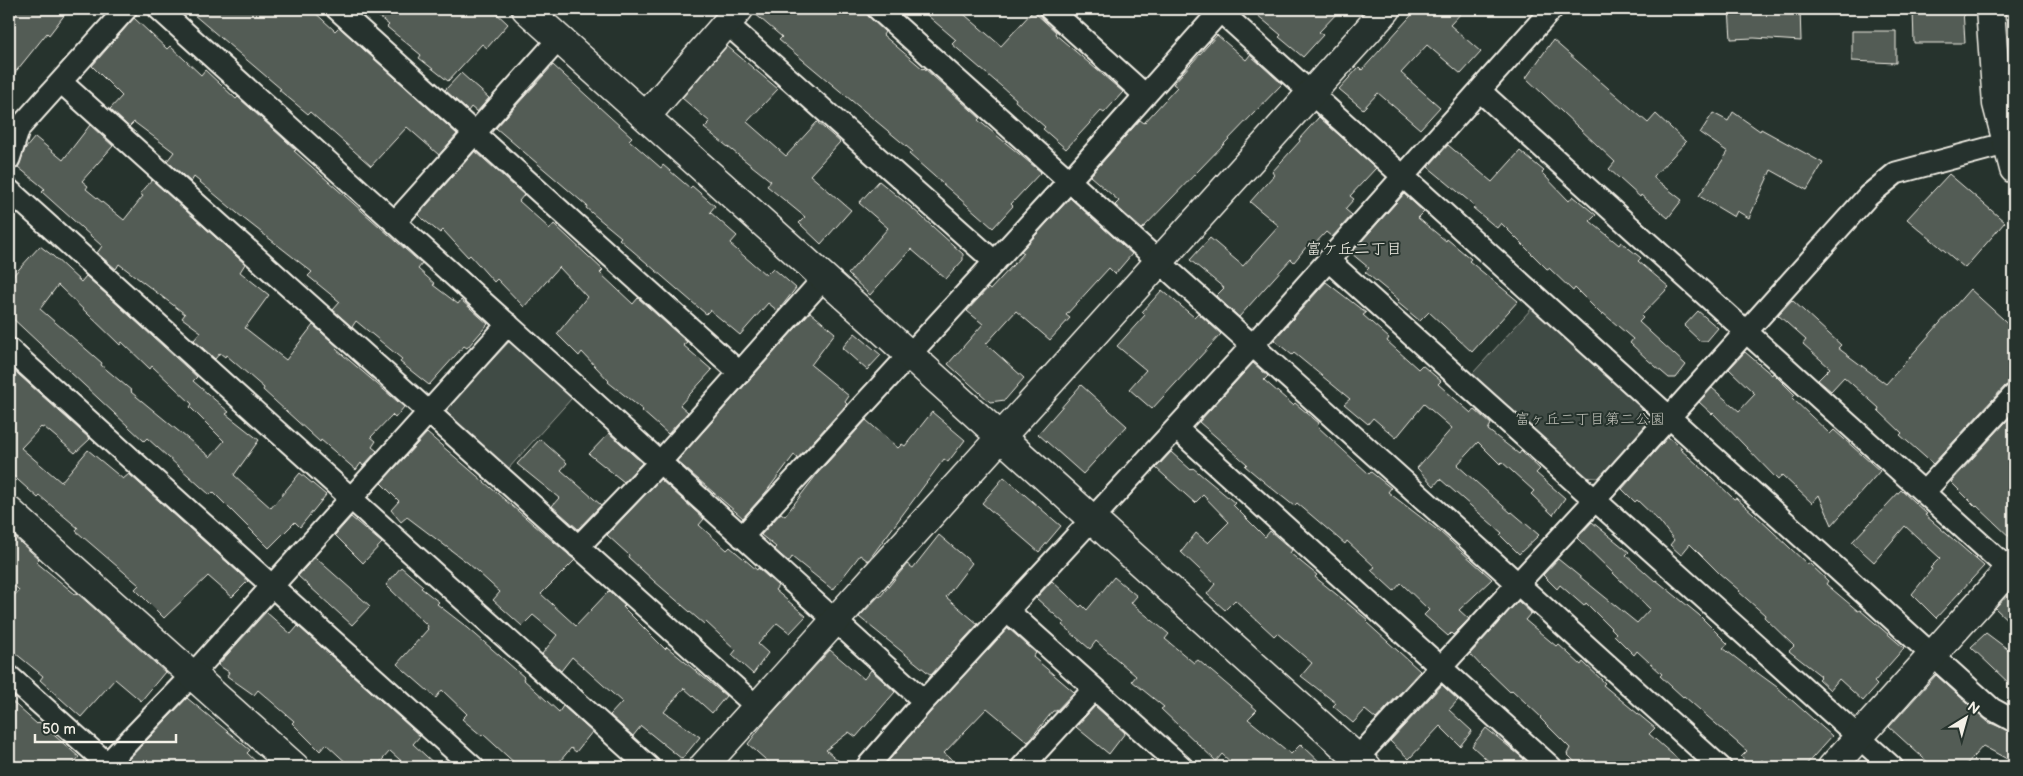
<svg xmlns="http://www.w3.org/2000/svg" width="2023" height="776" font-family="'Balsamiq Sans','Klee One',sans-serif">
<rect width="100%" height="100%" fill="#26332d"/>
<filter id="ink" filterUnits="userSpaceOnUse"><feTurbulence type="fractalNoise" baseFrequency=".02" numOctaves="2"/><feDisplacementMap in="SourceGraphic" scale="10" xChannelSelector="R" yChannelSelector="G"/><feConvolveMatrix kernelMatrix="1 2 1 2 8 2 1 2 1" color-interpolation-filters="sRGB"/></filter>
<g filter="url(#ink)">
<!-- green -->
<path fill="#414b45" stroke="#9a9e96" d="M1533,307L1644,406L1648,422L1599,478L1585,477L1472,374Z
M509,342L572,398L508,469L443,412Z"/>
<!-- building -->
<path fill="#525c55" stroke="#f4f1e8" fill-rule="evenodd" d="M19,9H69L49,35L47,33L9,80V22Z
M187,9H311L335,31L339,27L457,134L439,155L407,127L371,166L310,112L308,114L279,90L281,89Z
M369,9H492L508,24L487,48L482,44L448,81L419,58L421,55L387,27L389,25Z
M754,9H861L885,32L883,35L923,69L924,68L980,118L978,120L1041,172L1011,204L1013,206L993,228L909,154L912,151L779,40L782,37L754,13Z
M920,9H958L1001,46L1033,11L1056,32L1055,34L1123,92L1104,113L1101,111L1066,149L1043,129L1045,127L1015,101L1016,99L952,44L956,40Z
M1250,9H1341L1319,32L1323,35L1303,57L1279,37L1281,35Z
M1417,9H1465L1450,25L1481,52L1461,74L1427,45L1401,73L1440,107L1420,129L1378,93L1363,109L1339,89L1359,67L1362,70Z
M1729,9H1800L1801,41L1754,38L1731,39Z
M1963,9L1965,43H1914L1913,10Z
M134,18L167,49L170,46L201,75L205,70L236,99L238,97L296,150L294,151L422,264L418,269L435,284L433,285L458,304L461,300L488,324L467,348L464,346L429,385L400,362L402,359L356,321L352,327L333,310L340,302L308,276L312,272L243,218L194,177L191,182L167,161L174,152L134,122L129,127L110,109L122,96L92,66Z
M1852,31H1896V63L1852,61Z
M1217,35L1246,60L1250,55L1282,84L1142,229L1115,205L1119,201L1090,176L1140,120L1144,123L1177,87L1173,84Z
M1553,40L1648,123L1656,114L1686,142L1654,176V178L1682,200L1668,218L1641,195L1640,197L1609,169L1615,162L1526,78Z
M727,46L778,89L747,122L786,156L817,122L840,142L810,175L851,210L821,244L799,223L805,217L767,186L771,181L704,128L710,122L682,98Z
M553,65L632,137L629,140L661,168L663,165L690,188L692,186L715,206L710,212L737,236L730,244L766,275L773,268L796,288L778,311L768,303L740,335L710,310L706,314L619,239L621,237L586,208L587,206L496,128Z
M461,73L489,98L477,112L471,107L468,111L445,90Z
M1733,112L1760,131L1761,129L1823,163L1807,190L1771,170L1749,218L1737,211L1734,217L1699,196L1728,152L1700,133L1713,113L1728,121Z
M1319,117L1376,168L1350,196L1354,199L1345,209L1352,215L1332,237L1326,232L1310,249L1307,246L1294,262L1291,259L1239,317L1216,296L1224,288L1190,260L1210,238L1243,266L1279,226L1250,202L1274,175L1272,172L1300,141L1299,139Z
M90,125L113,146L82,181L88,186L86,189L124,220L143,196L140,194L152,180L245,264L240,272L269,295L245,328L286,360L313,325L338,347L336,349L404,407L395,418L392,415L371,437L376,441L372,447L377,451L363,466L361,463L356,470L321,440L320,442L263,390L264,388L226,355L225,357L220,353L215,359L194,340L201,332L182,318L185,314L119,264L116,269L97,253L102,246L42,192L45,189L18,167L25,149L35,137L63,160Z
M1448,145L1492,182L1520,151L1544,171L1542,173L1569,201L1573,196L1596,215L1590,221L1619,245L1621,242L1641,258L1638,261L1669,287L1641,316L1643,318L1639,322L1686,365L1676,378H1669L1648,360L1630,343L1633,339L1603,313L1602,315L1575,288L1573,291L1549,268L1547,269L1501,223L1497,228L1473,208L1475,206L1428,167Z
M475,151L524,195L519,201L550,229L554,224L603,270L600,273L633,304L638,298L687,342L683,345L712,370L680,405L688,412L668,434L642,411L643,410L608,382L609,381L582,352L579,356L557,334L587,297L559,267L524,307L497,279L494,282L470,255L468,257L443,230L440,233L418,215Z
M1949,174L2005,222L1965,268L1907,219Z
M879,181L911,207L963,254V260L946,279L911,249L870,295L848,274L888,228L859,203Z
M1404,194L1424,212L1418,218L1446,241L1447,239L1471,259L1469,261L1518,301L1472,352L1429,312L1420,321L1397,302L1399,300L1365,272L1369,268L1351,253Z
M1070,198L1132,254L1115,274L1109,268L1066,315L1070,318L1050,340L1016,311L986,344L1024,378L1005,400L990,402L948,364L983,324L967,311L988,288L990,290L1024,253L1021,251Z
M40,246L53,256L81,282L86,276L197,377L193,381L229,412L226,414L259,440L234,475L271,508L300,473L326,495L300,527L295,522L269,548L213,492L210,495L147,438L144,441L9,315V280ZM58,285L120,345L122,342L150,369L152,366L192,404L190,407L224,441L210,457L131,392L132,391L101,365L102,363L40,309Z
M1326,282L1366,313L1363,315L1389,338L1387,341L1418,369L1422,365L1441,381L1438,384L1471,413L1475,410L1491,424L1488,430L1519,454L1521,451L1540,469L1536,473L1565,498L1553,515L1531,494L1534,491L1502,462L1500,464L1478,442L1457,465L1511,513L1512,512L1539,535L1519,554L1500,535L1502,533L1440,479L1434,486L1417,468L1452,428L1424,404L1396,438L1373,418L1368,424L1344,404L1350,399L1294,353L1292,355L1274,340Z
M1970,289L2014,329V383L2005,386L1933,464L1900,435L1902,433L1878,410L1879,408L1844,377L1831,391L1818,380L1830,368L1803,344L1806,340L1778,315L1792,300L1841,345L1838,348L1886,384Z
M1162,290L1194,317L1198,313L1221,334L1152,409L1129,389L1146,370L1117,346L1145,315L1142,312Z
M1698,311L1718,328L1707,341H1700L1684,326Z
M810,312L835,333L811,365L849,396L845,402L847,404L798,458L794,455L766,492L743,518L677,461Z
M855,333L881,355L867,370L842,348Z
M1745,352L1772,375L1773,373L1795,395L1792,398L1830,434L1834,430L1880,471L1832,525L1819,495L1812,503L1782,475L1778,480L1713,413L1712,414L1699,402L1712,388L1739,411L1755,394L1729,369Z
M1253,363L1268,376L1264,380L1293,405L1295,403L1319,423L1317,426L1369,474L1371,472L1391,488L1388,492L1440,532L1492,579L1459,610L1469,619L1453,635L1451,633L1448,636L1424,615L1429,610L1401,583L1394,591L1371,570L1375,567L1347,541L1345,544L1297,503L1294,506L1269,486L1245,466L1247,464L1199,422Z
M9,366L90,439L75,453L44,427L42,428L41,427L21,448L61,482L88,450L123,479L129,474L248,581L232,597L208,576L164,618L135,589L139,585L76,531L78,528L40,496L38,498L9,472Z
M1081,385L1127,426L1083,474L1038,434Z
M932,412L965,440L948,462L944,459L871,557L868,561L860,555L833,590L792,557L789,562L774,549L776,547L761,535L781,513L785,516L817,474L866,420L898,448L902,444L905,446Z
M2014,413V541L1977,506L1976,507L1951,482Z
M427,433L575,560L541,594L576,626L609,591L625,605L623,607L665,649L667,647L726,696L712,713L684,688L664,712L700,737L682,759L641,726L633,736L610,715L622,702L572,657L561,671L542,654L557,635L533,615L522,626L493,600L500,592L468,563L407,517L401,522L391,510L399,501L381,483Z
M609,433L642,463L624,482L589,454Z
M1668,437L1682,448L1680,449L1706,472L1734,499L1736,498L1754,514L1807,564L1809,563L1828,581L1826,584L1858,611L1860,610L1904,648L1874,682L1877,685L1863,701L1839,679L1830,690L1818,679L1821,676L1789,651L1794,646L1764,617L1765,615L1739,592L1740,591L1719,573L1690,544L1681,555L1670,545L1674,540L1659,521L1637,500L1635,502L1622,489Z
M540,439L567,463L561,470L601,505L578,529L552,506L559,498L517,464Z
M1171,452L1191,470L1193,468L1235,503L1233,505L1265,537L1270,531L1277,537L1292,550L1290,553L1317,575L1315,577L1368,620L1366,622L1420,671L1376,719L1365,710L1353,723L1333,706L1336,703L1301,676L1312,663L1277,633L1274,636L1235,600L1225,610L1207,594L1215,584L1181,552L1196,533L1208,543L1229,522L1203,495L1195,503L1156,468Z
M1004,477L1061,526L1039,552L982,503Z
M660,479L704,519L699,525L727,550L730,547L757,570L758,568L778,586L775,590L806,616L790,633L777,623L758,644L768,653L753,674L732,655L736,650L706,622L704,624L654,581L628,557L629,555L607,535Z
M1901,490L1927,514L1925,515L1984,566L1936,618L1912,594L1932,569L1930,568L1940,558L1905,526L1874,562L1852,542Z
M351,517L382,543L363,563L335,535Z
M1592,522L1629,552L1626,555L1655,581L1656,580L1699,615L1728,644L1723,648L1754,672L1755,671L1777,687L1832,736L1804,767H1769L1762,760L1755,767H1752L1741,757L1747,751L1684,696L1683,697L1660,676L1662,674L1637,651L1634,655L1614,635L1616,633L1586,603L1584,606L1560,585L1557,589L1543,575L1558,559L1637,623L1650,609L1577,538Z
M939,535L972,563L946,597L978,624L931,675L859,617L879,596L880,597L907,564L913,568Z
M13,536L39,559L36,562L75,594L77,593L165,672L141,701L115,679L81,717L40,680L43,676L9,648V602L19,590L9,581V541Z
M314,558H316L370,606L352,625L298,576Z
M401,567L423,586L421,588L439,602L437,604L468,628L524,677L523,679L559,712L563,706L592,732L576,752L571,748L555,767H519L483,734L482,736L462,719L467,714L442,690L436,698L397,664L428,629L427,628L428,626L386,585Z
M1114,577L1137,596L1131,603L1169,634L1165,639L1194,663L1198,660L1257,710L1248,719L1291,754L1301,744L1325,767H1236L1222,754L1216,761L1161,709L1164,707L1132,681L1136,676L1096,641L1090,649L1062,625L1064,623L1036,598L1052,581L1080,607L1082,605L1087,610Z
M2010,592L2014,595V626L1995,608Z
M1518,601L1531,613L1525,620L1556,646L1558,644L1581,665L1583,662L1605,683L1603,685L1655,728L1649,734L1687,767H1593L1584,759L1578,765L1567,754L1570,748L1540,718L1541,717L1512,690L1510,692L1485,668L1484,669L1470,654Z
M266,612L291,634L298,626L420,736L413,744L438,767H408L390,751L376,767H351L326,744L320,751L292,723L294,721L258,690L254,695L227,676L229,672L218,665Z
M1008,628L1036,653L1033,657L1074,692L1056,711H1053L1028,742L987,708L944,753L961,767H883L933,709Z
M1986,633L2014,654V688L1971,647Z
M830,650L864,679L871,670L895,692L856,737L849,732L826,750L846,767H774L748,744L767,719Z
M1936,675L1988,722L2014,733V747L2007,759L1983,746L1964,767H1933L1889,727Z
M1442,685L1458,700L1449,710L1472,731L1460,746L1440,726L1409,759L1390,741Z
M187,698L250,750L247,753L262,767H130L125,763Z
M9,699L37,724L39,722L79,757L71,767H9Z
M1095,706L1125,733L1109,754L1076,727Z
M1486,728L1524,759L1517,767H1495L1472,746Z"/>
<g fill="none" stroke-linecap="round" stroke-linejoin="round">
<defs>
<path id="street" d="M159,9L924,701
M337,9L740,373
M878,9L1517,583L1720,767
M1050,9L1145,95
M1218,9L1992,709L2014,721
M726,23L995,262
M61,82L757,707
M1480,91L2014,574
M9,159L19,128L126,9
M9,190L649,767
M395,222L559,39
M1328,260L1892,767
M9,349L473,767
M1177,429L1551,767
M1924,492L2014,395
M742,537L1069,181L1222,9
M578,547L660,462L824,278
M1008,611L1182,767
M9,676L111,767
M104,767L192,675L508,324
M867,767L924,701L1252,346L1552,9
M1022,767L1094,689
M1349,767L1594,501L1868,196L1896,173L2008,143"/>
<path id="secondary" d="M526,9L1367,767
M1990,9L1997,104L2014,169
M646,116L739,9
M9,511L295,767
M703,767L1387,9
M1832,767L2014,564"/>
</defs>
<!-- street casing -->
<use href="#street" stroke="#f4f1e8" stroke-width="25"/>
<!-- secondary casing -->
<use href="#secondary" stroke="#f4f1e8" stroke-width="31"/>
<!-- street -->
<use href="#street" stroke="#26332d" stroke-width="21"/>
<!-- secondary -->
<use href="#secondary" stroke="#26332d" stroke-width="28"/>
</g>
</g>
<g text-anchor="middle" stroke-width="4" stroke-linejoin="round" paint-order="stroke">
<!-- park labels -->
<g font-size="15" fill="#bebfb7" stroke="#26332d">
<text x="1590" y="424">富ヶ丘二丁目第二公園</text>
</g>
<!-- neighbourhood labels -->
<g font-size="16" fill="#f4f1e8" stroke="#26332d">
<text x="1354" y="254">富ケ丘二丁目</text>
</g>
</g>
<!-- margin -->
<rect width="2023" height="776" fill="none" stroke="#26332d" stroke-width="30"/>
<rect x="15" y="15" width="1993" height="746" fill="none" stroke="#f4f1e8" stroke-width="2" filter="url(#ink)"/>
<!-- north arrow -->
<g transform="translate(1966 718) rotate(37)" stroke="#26332d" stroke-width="4" paint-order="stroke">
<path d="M0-4L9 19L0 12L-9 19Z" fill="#f4f1e8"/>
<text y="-8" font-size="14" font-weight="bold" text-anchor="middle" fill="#f4f1e8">N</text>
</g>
<!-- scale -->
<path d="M35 734v8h141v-8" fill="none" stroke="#f4f1e8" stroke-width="2.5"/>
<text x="42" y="734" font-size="15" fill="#f4f1e8" stroke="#26332d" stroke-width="4" paint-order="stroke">50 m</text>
</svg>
